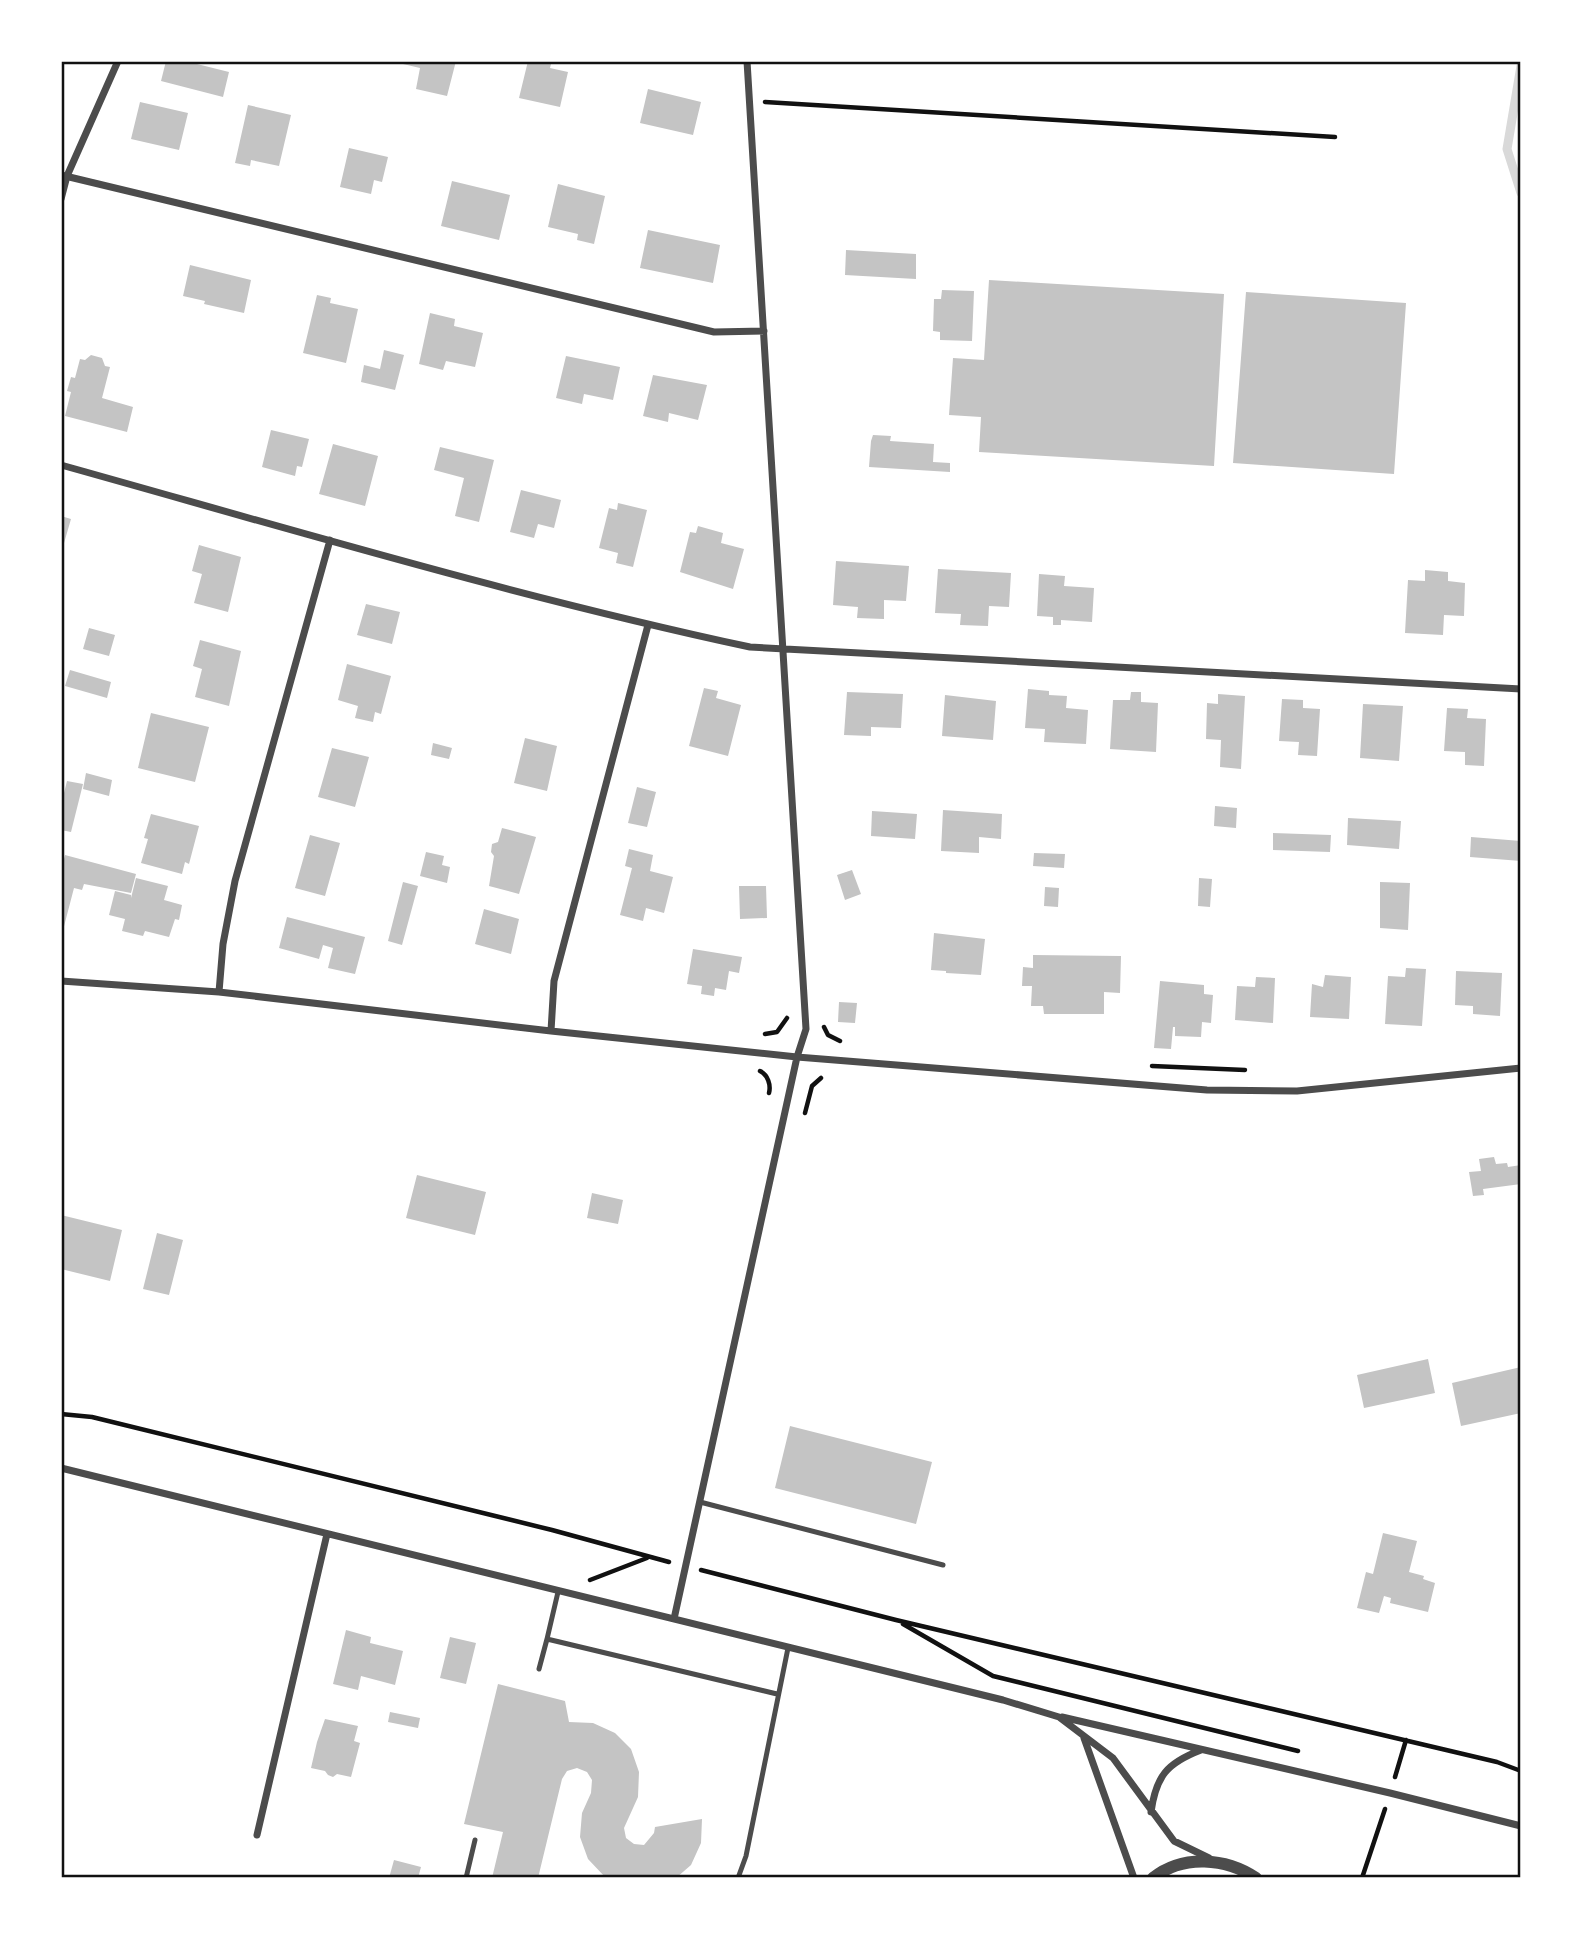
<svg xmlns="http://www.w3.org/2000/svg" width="1582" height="1939" font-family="'Open Sans',sans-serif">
<rect width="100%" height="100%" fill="#fff"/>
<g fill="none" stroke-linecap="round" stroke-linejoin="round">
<!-- stream -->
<path stroke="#d9d9d9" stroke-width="9" d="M1521,66L1507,149L1521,193"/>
</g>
<!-- building -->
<path fill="#c4c4c4" d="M166,61H185L229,72L223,97L161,81Z
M404,61H456L447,96L416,89L420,68L403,64Z
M528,61L551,64L550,68L568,72L560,107L519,98Z
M648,89L701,102L693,135L640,123Z
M140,102L188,113L179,150L131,139Z
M248,105L291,115L279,166L251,160L250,166L235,163Z
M349,148L388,157L382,182L374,180L371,194L340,187Z
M452,181L510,195L499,240L441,226Z
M558,184L605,196L594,244L577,240L578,234L548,227Z
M648,230L720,245L713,283L640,268Z
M846,250L916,254V279L845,275Z
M190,265L251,280L244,313L204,304L205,301L183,296Z
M989,280L1224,294L1214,466L979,452L981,417L949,415L953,358L984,360Z
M942,290L974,291L972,341L940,340V332L933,331L934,299H941Z
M1246,292L1406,303L1394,474L1233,463Z
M317,295L331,298L330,303L358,309L346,363L303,353Z
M430,313L455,319L454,326L483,333L475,367L446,361L443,370L419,364Z
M384,350L404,355L395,390L361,382L364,365L380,369Z
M91,355L102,358L105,366L110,367L102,398L133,407L127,432L65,416L71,392L67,391L71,377L75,378L80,359L85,360Z
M566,356L620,367L613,400L584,394L582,404L556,398Z
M653,375L707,385L698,420L669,413L668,422L643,416Z
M271,430L309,439L302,467L297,466L295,476L262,467Z
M873,435L891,436L890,441L934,444L933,462L950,463V472L869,467L871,441Z
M333,444L378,456L365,506L319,494Z
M440,447L494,460L479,522L455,516L464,478L434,470Z
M521,490L561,500L554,528L538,524L534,538L510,532Z
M618,503L647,510L633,567L616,563L618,553L599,548L609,508L617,510Z
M61,516L71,519L62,550H61Z
M698,526L723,533L721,543L744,549L733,589L680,572L690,532L696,533Z
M199,545L241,557L228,612L194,603L202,574L192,571Z
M836,561L909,566L906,601L884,600V619L857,618L858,607L833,605Z
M938,569L1011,573L1009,607L989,606L988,626L960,625L961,614L935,613Z
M1425,570L1448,572V581L1465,583L1464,616L1444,615L1443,635L1405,633L1408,580L1425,581Z
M1039,574L1065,576L1064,586L1094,588L1092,622L1061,620V625H1053V617L1037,616Z
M366,604L400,612L392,644L357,635Z
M89,628L115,635L109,656L83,649Z
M200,640L241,651L229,706L195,697L202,669L193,666Z
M347,664L391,676L381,714L375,712L373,722L355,718L358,706L338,700Z
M70,670L111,682L107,698L65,686Z
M704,688L718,691L716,698L741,705L728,756L689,746Z
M1028,689L1049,691V695L1067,696L1066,708L1088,710L1086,744L1044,742L1045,729L1025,728Z
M847,692L903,694L901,728L871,727V736L844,735Z
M1131,692H1141V702L1158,703L1156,752L1110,749L1113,700H1130Z
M1218,694L1245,696L1241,769L1220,767L1221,740L1206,739L1207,703L1218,704Z
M945,695L996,701L993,740L942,736Z
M1282,699L1303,700V708L1320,709L1317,756L1298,755L1299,742L1279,741Z
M1363,704L1403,706L1399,761L1360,758Z
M1447,708L1468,709L1467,718L1486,719L1484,766L1465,765V752L1444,751Z
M151,713L209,727L195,782L138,768Z
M525,738L557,746L547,791L514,783Z
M433,743L452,748L449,759L431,755Z
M332,748L369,757L355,807L318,797Z
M86,773L112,780L109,796L83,789Z
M67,781L83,784L71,832L61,830V805Z
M637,787L656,792L647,827L628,823Z
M1215,806L1237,808L1236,828L1214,826Z
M943,810L1002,814L1001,839L979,837V853L941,851Z
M872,811L917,814L915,839L871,836Z
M151,814L199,826L189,864L185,862L182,874L141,863L148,839L144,838Z
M1348,818L1401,821L1399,849L1347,845Z
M502,828L536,837L519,894L489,886L494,856L491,852L492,844L498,842Z
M1273,833L1331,835L1330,852L1273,850Z
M310,835L340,843L325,896L295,888Z
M1471,837L1521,841V861L1470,857Z
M629,849L653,855L650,871L673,877L664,913L646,908L643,921L620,915L632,868L625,866Z
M426,852L444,856L442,865L450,867L447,883L420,876Z
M1034,853L1065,854L1064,868L1033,866Z
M65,855L136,874L131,893L84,884L82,890L74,888L62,934L61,871Z
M852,870L861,894L845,900L837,875Z
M136,878L168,886L164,900L182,905L179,920L175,919L169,937L145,931L143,936L122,931L125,919L109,915L115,891L131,895V898Z
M1199,878L1212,879L1210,907L1198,906Z
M403,882L418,886L402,945L388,941Z
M1380,882L1410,883L1408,930L1380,928Z
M739,886H766L767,918L740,919Z
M1045,887L1059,888L1058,907L1044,906Z
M484,909L519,919L511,954L475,944Z
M287,917L365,937L355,974L328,968L333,948L323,945L319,959L279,948Z
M934,933L985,939L981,975L946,973V971L931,970Z
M693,949L742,957L739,973L729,971L726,990L715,988L714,996L701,994L702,986L687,984Z
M1033,955L1121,956L1120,993L1104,992V1014H1044L1043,1006H1031L1032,986H1022L1023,967L1033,968Z
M1406,968L1426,969L1422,1026L1385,1024L1388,976L1405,977Z
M1456,971L1502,973L1500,1016L1473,1014V1006L1455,1005Z
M1325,975L1351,977L1349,1019L1310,1017L1312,984L1323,987Z
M1256,977L1275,978L1273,1023L1235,1020L1237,986L1255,987Z
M1160,981L1204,985V994L1213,995L1211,1023L1202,1022L1201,1037L1175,1036V1027H1173L1171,1049L1154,1048Z
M839,1002L857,1003L855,1023L838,1022Z
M1494,1157L1496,1164L1507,1163L1508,1167L1521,1165V1184L1483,1189L1484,1195L1473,1196L1469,1172L1481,1171L1479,1159Z
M417,1175L486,1192L475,1235L406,1218Z
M592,1193L623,1200L618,1224L587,1218Z
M61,1215L122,1230L110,1281L61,1269Z
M157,1233L183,1240L169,1295L143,1289Z
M1428,1359L1435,1393L1364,1408L1357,1375Z
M1521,1367V1413L1461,1426L1452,1383Z
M790,1426L932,1462L916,1524L775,1488Z
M1383,1533L1417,1541L1409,1572L1424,1576L1423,1579L1435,1583L1428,1612L1390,1603L1391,1598L1384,1596L1379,1613L1357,1608L1366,1572L1373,1574Z
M346,1630L371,1637L370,1643L403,1651L395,1685L361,1676L358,1690L333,1684Z
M450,1637L476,1643L466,1684L440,1678Z
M498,1684L565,1701L569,1722L593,1723L615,1733L631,1749L639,1772L638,1797L624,1828L626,1838L634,1844L644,1845L654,1833L655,1827L702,1819L701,1843L691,1865L676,1878L605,1877L588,1859L580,1837L582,1813L591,1793L592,1780L587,1772L577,1768L567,1771L562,1779L538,1878H492L503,1832L464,1824Z
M390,1712L420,1718L418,1728L388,1722Z
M325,1719L358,1726L354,1741L360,1743L351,1777L337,1774L333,1777L328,1775L325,1771L311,1768L317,1742Z
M394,1860L421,1867L418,1878H389Z"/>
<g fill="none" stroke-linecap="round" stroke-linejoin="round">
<!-- path -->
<path stroke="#111" stroke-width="4.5" d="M765,102L1335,137
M824,1027L828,1035L840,1041
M765,1034L777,1032L787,1018
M1152,1066L1245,1070
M760,1071C768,1075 771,1085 769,1093
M805,1113L812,1086L821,1078
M61,1414L92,1417L552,1530L669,1562
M701,1570L896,1620L1497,1762L1521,1771
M590,1580L647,1558
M903,1624L993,1676L1298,1751
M1395,1777L1406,1740
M1362,1878L1385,1809"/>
<!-- service -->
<path stroke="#4c4c4c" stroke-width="5" d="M700,1502L943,1565
M547,1639L558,1592
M539,1669L547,1639L777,1694
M466,1878L475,1840
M738,1878L746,1856L788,1648"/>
<!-- minor -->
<path stroke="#4c4c4c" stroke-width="7" d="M61,175L714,332L764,331
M61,199L67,176L118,61
M61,465C290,529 517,597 750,647L1521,689
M61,981L219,992L551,1031L797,1057L1207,1090L1297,1091L1521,1068
M219,992L223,944L235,881L330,540
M551,1031L554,981L648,625
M61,1468L1003,1700L1059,1717L1113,1758L1174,1841L1209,1858
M674,1619L797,1057L806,1029L747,61
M1062,1717L1390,1793L1521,1826
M1084,1738L1134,1878
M1151,1812C1156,1776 1167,1763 1201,1750
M257,1835L327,1534"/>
<!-- tertiary -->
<path stroke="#4c4c4c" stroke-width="12" d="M1153,1878C1183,1854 1226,1858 1256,1878"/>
</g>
<!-- border -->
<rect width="1582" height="1939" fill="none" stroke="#ffffff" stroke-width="126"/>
<rect x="63" y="63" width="1456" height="1813" fill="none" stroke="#111" stroke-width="2.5"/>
</svg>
